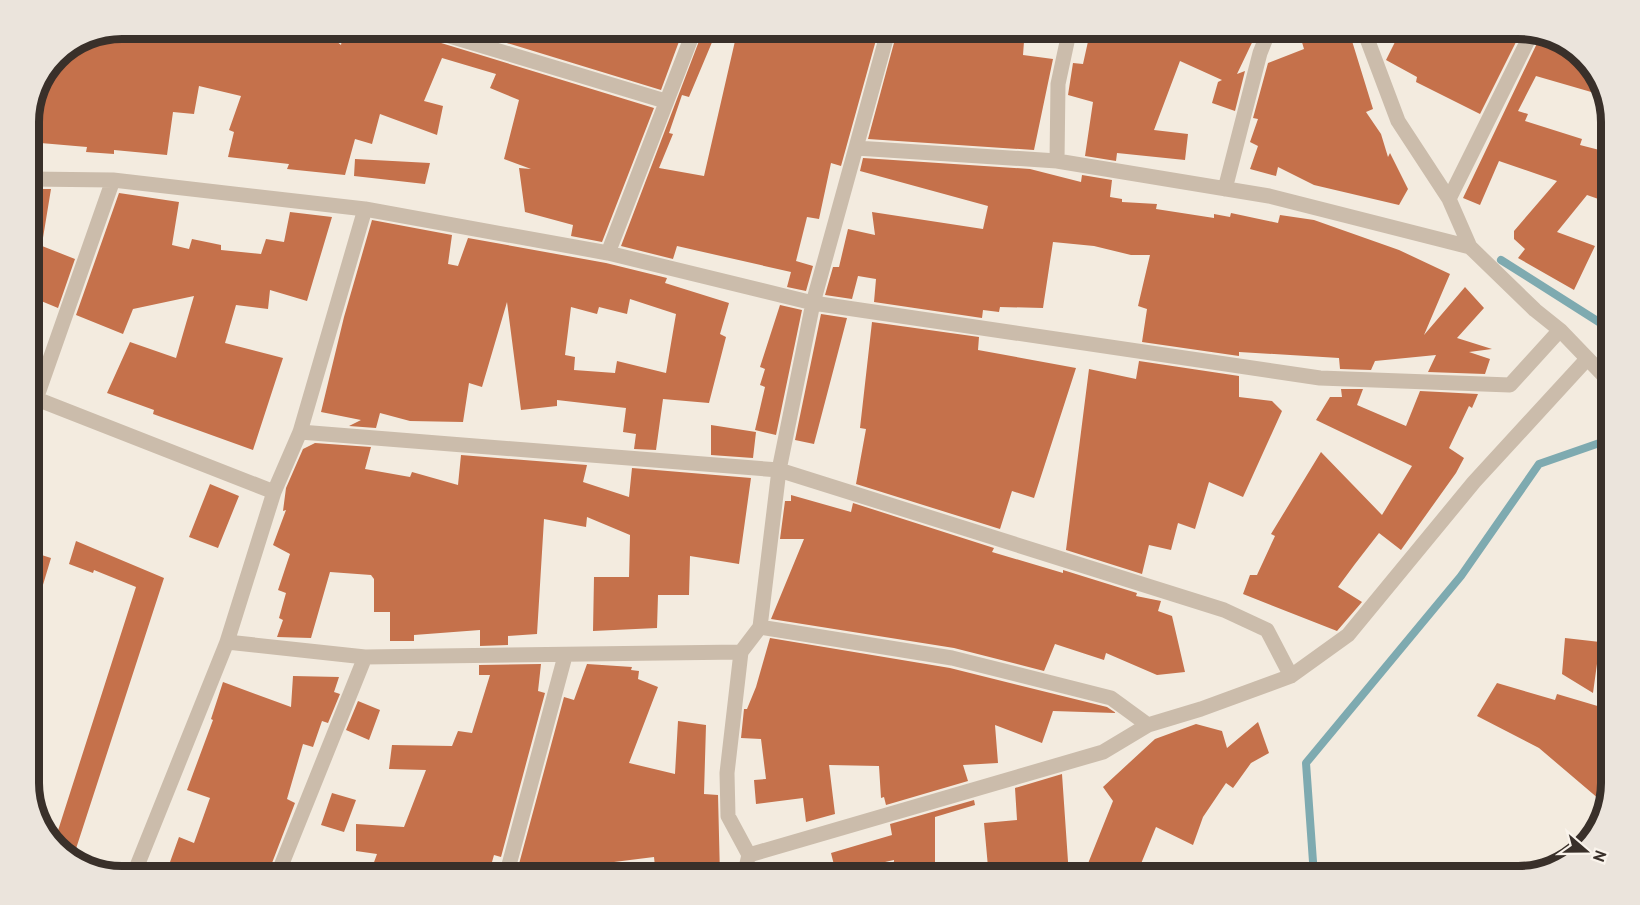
<svg xmlns="http://www.w3.org/2000/svg" width="1640" height="905" font-family="'PT Sans',sans-serif">
<rect width="100%" height="100%" fill="#f3ebdf"/>
<g fill="none" stroke-linecap="round" stroke-linejoin="round">
<!-- stream -->
<path stroke="#7eaab0" stroke-width="8" d="M1501,260L1602,324L1611,335
M1314,876L1306,763L1461,576L1539,464L1611,439"/>
</g>
<!-- building -->
<path fill="#c5714b" fill-rule="evenodd" d="M122,28H204L259,43L264,42L269,28H320L341,45L344,28H392L654,108L602,242L571,236L573,225L525,212L519,168L531,169L504,159L519,100L490,88L496,74L442,58L424,101L443,106L437,135L380,114L372,144L355,139L345,175L287,169L289,164L228,157L234,132L229,130L241,96L199,86L194,114L173,112L167,155L114,150V154L86,152L87,147L29,142V116L56,56Z
M458,28H684L661,90Z
M704,28H718L689,97L682,95L669,133L673,134L659,168L704,176L738,28H845L844,32L876,40L841,166L831,163L819,219L807,217L796,261L813,266L806,291L787,287L791,272L677,246L673,259L621,246Z
M898,28H1025L1023,55L1053,59L1034,150L868,139Z
M1091,28H1259L1237,74L1245,71L1235,111L1212,103L1218,82L1222,80L1180,61L1154,130L1188,134L1185,160L1117,153L1116,161L1085,156L1093,102L1068,95L1073,63L1083,64Z
M1311,28H1348L1373,109L1366,112L1381,134L1388,157L1390,153L1408,189L1399,205L1314,185L1278,167L1276,176L1250,169L1258,146L1250,142L1258,119L1253,118L1268,63L1304,49L1299,32Z
M1402,28H1518L1522,30L1480,114L1416,82L1417,77L1386,60Z
M1541,35L1565,41L1596,70L1605,96L1536,76L1518,111L1528,114L1525,121L1582,139L1580,145L1611,153V190L1607,202L1587,195L1557,232L1595,246L1574,290L1518,258L1525,249L1514,239V231L1557,181L1499,161L1480,205L1463,198Z
M863,158L1030,169L1081,182L1082,175L1112,180L1110,197L1122,199V202L1157,204L1156,209L1214,218V214L1230,217L1231,213L1278,223L1280,215L1314,220L1399,250L1450,274L1424,335L1465,287L1484,308L1457,338L1492,349L1469,352L1490,359L1485,374L1428,372L1436,355L1375,361L1371,370L1340,369L1339,358L1239,352V356L1142,342L1147,309L1138,306L1150,255H1131L1094,246L1053,242L1043,308L1000,307L999,312L983,310L982,318L874,302L876,279L858,276L852,299L825,295L833,267H839L848,229L875,235L872,212L983,229L988,206L860,171Z
M355,159L430,163L425,184L354,176Z
M29,189H51L41,250L42,246L75,259L58,308L29,296V269L34,271L40,254L29,253Z
M119,193L179,202L172,245L189,249L192,239L221,245V250L261,254L266,239L284,242L290,212L332,217L307,301L270,290L268,309L236,305L225,343L283,358L253,450L153,414L154,410L107,393L130,342L176,358L194,296L133,309L123,334L76,315Z
M372,220L452,235L448,264L458,266L468,238L606,263L667,278L665,283L729,303L720,334L726,337L709,403L663,399L656,450L634,449L636,434L623,432L626,408L557,400V406L521,410L507,302L482,387L469,383L463,422L410,421L380,413L376,428L349,426L361,420L321,412L344,317ZM630,299L676,314L666,373L617,361L615,373L574,370L575,357L565,355L571,307L597,314L599,307L627,314Z
M780,305L802,310L776,435L755,430L765,387L760,385L765,369L760,367Z
M821,314L847,318L814,444L795,440Z
M872,322L979,337L978,350L1076,368L1034,498L1012,491L1000,529L856,484L866,429L860,428Z
M1139,361L1239,376V397L1272,401L1282,411L1243,497L1209,482L1195,529L1178,523L1171,550L1149,545L1142,574L1066,550L1089,369L1136,379Z
M1341,389H1363L1357,405L1406,426L1420,391L1478,394L1472,408L1469,406L1449,448L1464,458L1456,473L1401,550L1379,533L1355,564L1338,587L1362,602L1337,631L1243,594L1250,575H1257L1275,536L1271,534L1321,452L1382,515L1412,466L1316,420L1330,397H1342Z
M711,425L756,432L753,458L711,455Z
M315,443L371,447L365,469L410,477L412,472L458,485L461,455L587,465L583,482L629,497L632,468L751,478L739,564L690,556L689,595H658L657,628L593,631L594,577H629L630,535L587,517L586,527L544,519L537,634L508,636V645L480,646V630L414,635V641H390V612H374V579L371,575L330,572L311,638L277,637L283,620L279,618L286,593L278,590L290,554L273,545L286,510L283,511L286,488L303,449Z
M210,484L239,496L218,548L189,537Z
M791,495L851,512L853,503L994,548L992,552L1063,573V570L1137,593L1136,596L1161,601L1158,611L1172,616L1185,672L1157,675L1106,653L1104,660L1055,644L1044,671L954,648L771,619L804,539H780L785,501H791Z
M76,541L164,578L72,861L54,843L136,587L94,570L93,573L69,564Z
M29,551L51,558L34,615H29Z
M770,638L950,668L1107,707L1116,713L1053,711L1042,743L995,725L998,763L963,765L968,781L886,805L884,797L881,798L879,766L829,765L835,814L806,822L803,798L756,804L754,780L766,779L761,739L741,738L744,709H747L756,687Z
M1565,638L1600,642L1593,693L1562,674Z
M541,664L538,691L545,693L501,857L494,855L488,876H369L377,854L356,851V824L404,827L426,770L389,769L392,745L452,746L458,731L472,733L490,675H479V665Z
M587,664L632,667L631,670L639,671L638,679L658,687L629,763L675,774L678,721L706,725L704,794L718,795L720,876H656L654,857L598,864V876H541V872L519,864L564,697L574,700Z
M293,676L339,677L334,692L340,694L328,723L322,721L313,747L303,744L287,799L295,803L267,876H165L179,837L194,843L210,798L187,790L213,720L211,719L223,682L291,707Z
M1497,683L1555,700L1557,694L1611,710V784L1606,805L1539,748L1477,716Z
M358,701L380,710L369,740L346,730Z
M1258,722L1269,753L1251,763L1233,788L1226,783L1203,817L1193,845L1156,827L1136,876H1083L1113,801L1103,787L1155,739L1196,724L1222,731L1227,748Z
M1062,774L1069,876H1002L1006,865L988,867L984,823L1017,820L1015,788Z
M332,793L356,800L344,832L321,825Z
M974,800L975,805L935,817V876H893L894,860L836,873L831,853L892,835L890,824Z"/>
<g fill="none" stroke-linecap="round" stroke-linejoin="round">
<!-- minor -->
<path stroke="#cbbcab" stroke-width="15" d="M423,28L665,101
M1363,28L1398,121L1449,199L1470,247L1535,310L1560,330L1611,383
M856,148L1057,161L1269,196L1470,247
M1057,161L1058,84L1070,28
M29,179L113,180L365,209L608,253L813,303L1320,378L1510,385L1560,330
M1225,189L1260,53L1270,28
M1449,199L1532,32
M608,253L695,28
M29,396L274,492
M36,399L113,180
M300,432L779,470L1224,610L1267,630L1291,676L1201,709L1148,725L1111,698L952,658L760,627
M227,642L365,657L741,652
M1291,676L1348,635L1474,482L1587,359
M749,855L1103,752L1148,725
M133,876L227,642L274,492L300,432L365,209
M277,876L365,657
M506,876L565,656
M744,876L749,855L728,816L727,773L741,652L760,627L779,470L813,303L889,28"/>
</g>
<!-- crop -->
<path d="M0 0H1640V905H0ZM122 39H1518A83 83 0 0 1 1601 122V783A83 83 0 0 1 1518 866H122A83 83 0 0 1 39 783V122A83 83 0 0 1 122 39Z" fill="#ebe4dc" fill-rule="evenodd"/>
<path fill="none" stroke="#39302a" stroke-width="8" d="M122 39H1518A83 83 0 0 1 1601 122V783A83 83 0 0 1 1518 866H122A83 83 0 0 1 39 783V122A83 83 0 0 1 122 39Z"/>
<!-- north arrow -->
<g transform="translate(1586 851) rotate(110)" stroke="#faf4ec" stroke-width="4.5" paint-order="stroke">
<path d="M0-4.5L10 22L0 15L-10 22Z" fill="#39302a"/>
<text y="-9" font-size="16" font-weight="bold" text-anchor="middle" fill="#39302a">N</text>
</g>
</svg>
